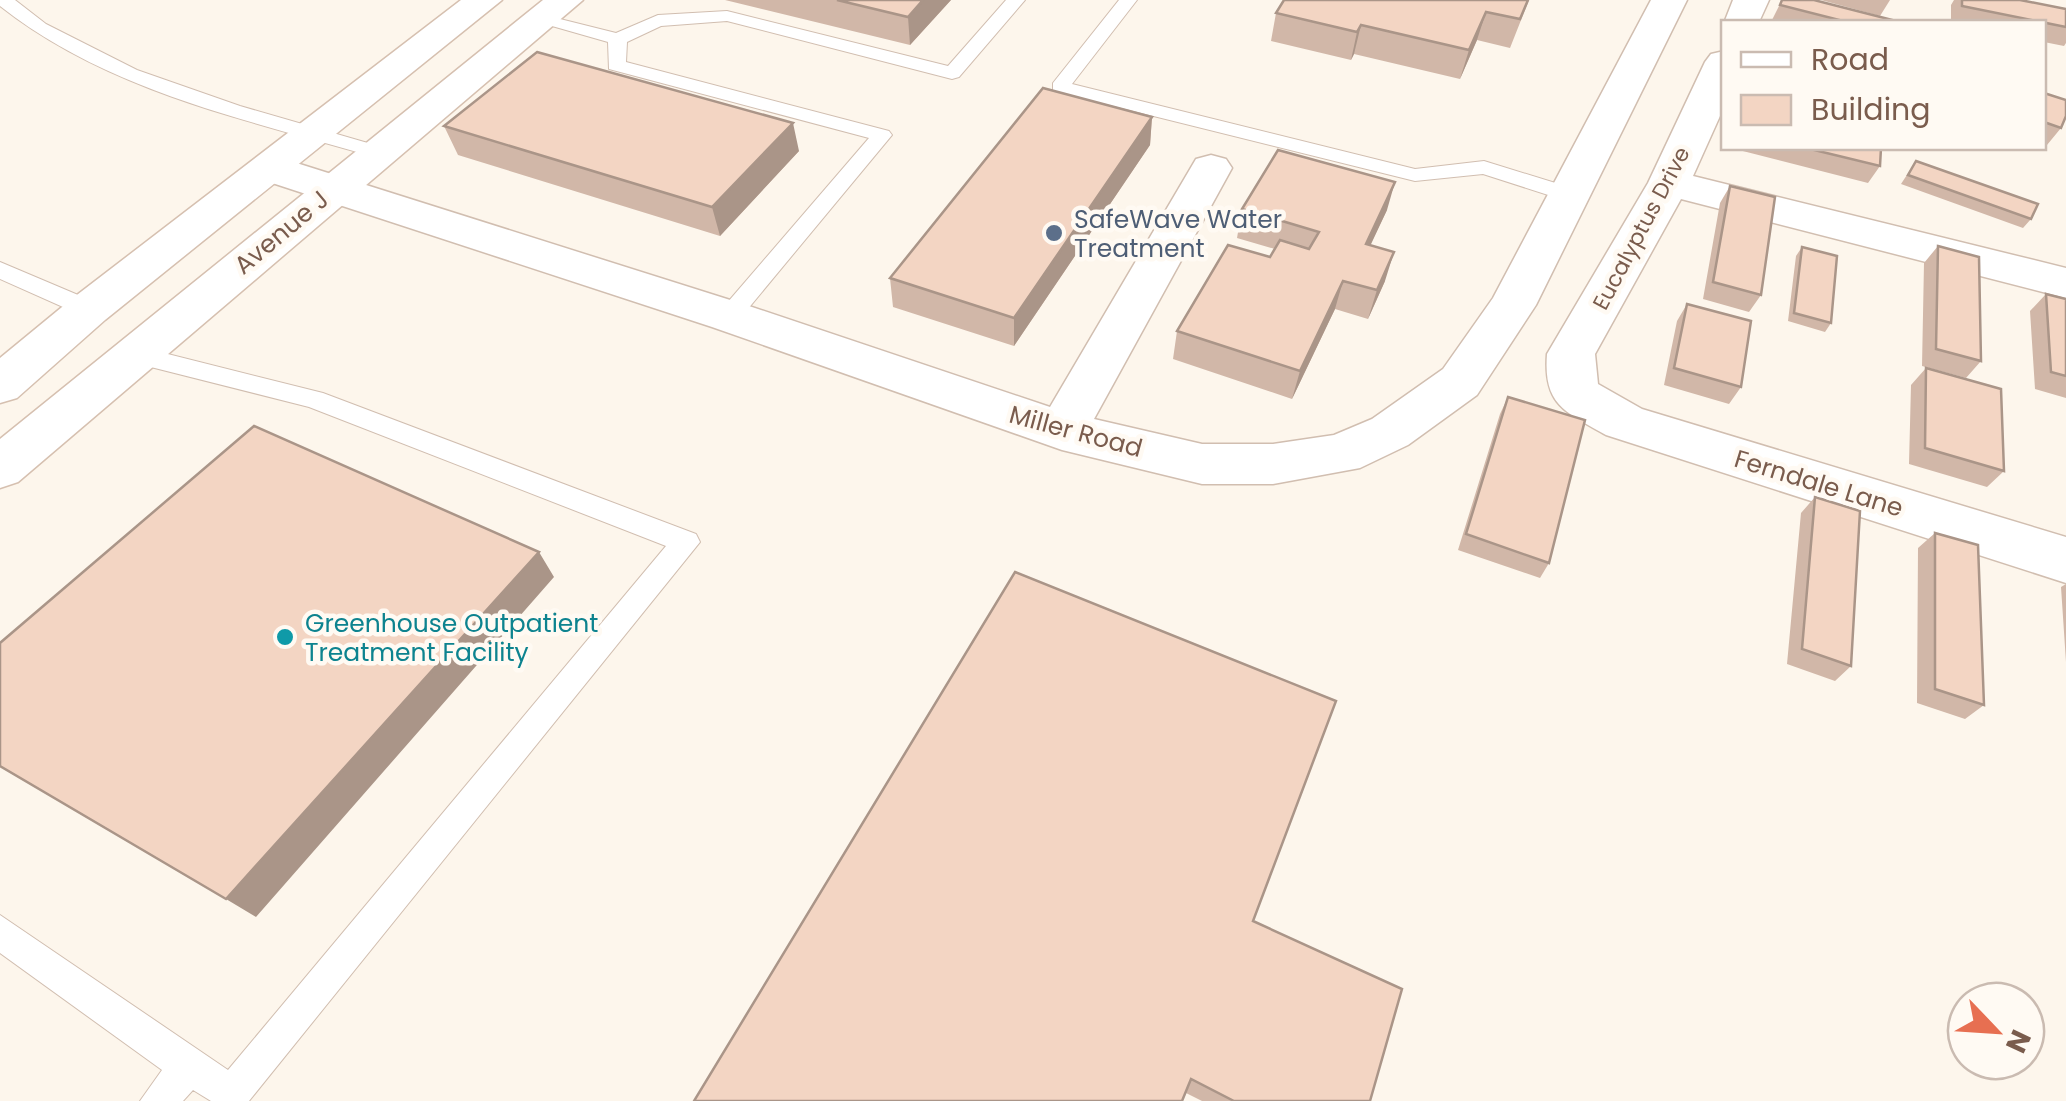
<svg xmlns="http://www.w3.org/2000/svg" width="2066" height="1101" font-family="Poppins,sans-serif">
<rect width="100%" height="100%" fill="#fdf6ec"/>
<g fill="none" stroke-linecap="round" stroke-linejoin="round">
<defs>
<path id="lane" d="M0,0H15L46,24L137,70L240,106L385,148L388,152L385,156H371C243,119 106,90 0,6Z
M1006,0H1025L959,77L952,79L727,21L661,26L627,42L626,62L889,131L892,135L737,322L729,324L717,316L721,310L869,138L609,69L608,42L531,20L540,14L616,33L658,15L727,11L948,66Z
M1119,0H1137L1072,84L1415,169L1484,161L1578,190L1581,195L1570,202L1483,174L1415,181L1053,91V83Z
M0,262L97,303L101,309L97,315H81L0,279Z
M136,346L323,393L696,534L700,542L249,1101H211L193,1090L183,1101H140L162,1070L0,953V915L228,1070L666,546L309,407L127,361L124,355Z"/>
<path id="street" d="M1651,0H1687L1536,305L1477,395L1408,445L1360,468L1273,484H1202L1062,450L712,327L257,178L251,169L257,160L272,156L287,160L746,305L1050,407L1196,159L1211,155L1226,159L1232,168L1094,419L1202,444H1273L1334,435L1372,419L1443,369L1493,298Z
M1733,0H1769L1759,22L1724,23Z
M1724,51V107L1693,176L2066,268V298L1681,199L1595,354L1598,384L1642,409L2066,537V583L1606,435C1566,412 1543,406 1547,354L1648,183L1705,62L1711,54Z"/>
<path id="secondary" d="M461,0H502L105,320L17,398L0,403V358L73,298Z
M543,0H583L18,482L0,488V439Z"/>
</defs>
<!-- lane casing -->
<use href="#lane" stroke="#d1beb0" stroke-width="2"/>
<!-- street casing -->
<use href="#street" stroke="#d1beb0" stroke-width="3"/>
<!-- secondary casing -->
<use href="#secondary" stroke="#d6c0b0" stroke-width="3"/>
<!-- lane -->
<use href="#lane" fill="#fff" fill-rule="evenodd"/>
<!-- street -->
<use href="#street" fill="#fff" fill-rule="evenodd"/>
<!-- secondary -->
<use href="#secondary" fill="#fff" fill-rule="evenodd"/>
</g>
<!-- wall -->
<path fill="#d1b7a8" d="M725,0H951L910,45Z
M1284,0H1529L1510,48L1477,40L1460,79L1354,54L1351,60L1271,41L1276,13Z
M1782,0L1900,22H1771Z
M1821,0H1890L1880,16Z
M1954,0H2020L2066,9V43L2064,46L2044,42V22H1951V5Z
M2044,93L2061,128L2047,145L2044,144Z
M1152,117L1150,145L1014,346L893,307L890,278Z
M444,126L799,151L720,236L458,155Z
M1731,148H1879L1880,166L1868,183Z
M1916,161L2031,219L2023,228L1901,184Z
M1730,186L1761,295L1749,312L1703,299L1720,203Z
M1242,209L1387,210L1370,245L1385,281L1368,319L1335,309L1292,399L1173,359L1177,331L1270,257L1275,249L1237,238Z
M1938,246L1981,361L1966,378L1922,366L1924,263Z
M1802,247L1831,323L1825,332L1788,321L1796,256Z
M2046,294L2066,299V398L2035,389L2030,311Z
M1687,304L1741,387L1729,404L1664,385L1677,321Z
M1926,368L2004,471L1987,487L1909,464L1911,385Z
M1508,397L1549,563L1540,578L1458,550L1500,414Z
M1815,497L1851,666L1835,681L1787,664L1801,513Z
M1935,533L1984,705L1965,719L1917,703L1918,548Z
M2066,584V662L2061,587Z
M1253,921L1370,1101H1202L1186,1093Z"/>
<!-- shaded-wall -->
<path fill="#aa9588" d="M923,0H951L910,45L908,17Z
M1486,12L1477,40L1460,79L1469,50Z
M1361,25L1354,54L1351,60L1357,32Z
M1152,117L1150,145L1014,346V318Z
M793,123L799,151L720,236L712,207Z
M1395,182L1387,210L1358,272L1366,244Z
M1394,252L1385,281L1368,319L1377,290Z
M1343,281L1335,309L1292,399L1300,371Z
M539,552L554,577L256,917L226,899Z"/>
<!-- building -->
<path fill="#f3d5c3" stroke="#aa9588" stroke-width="2.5" d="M837,0H923L908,17Z
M1284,0H1528L1520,19L1486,12L1469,50L1361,25L1357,32L1276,13Z
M1782,0H1814L1900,22H1847L1780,5Z
M1962,0H2020L2066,9V27L1962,6Z
M537,52L793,123L712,207L444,126Z
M1043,88L1152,117L1014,318L890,278Z
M2044,93L2066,100V116L2061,128L2044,122Z
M1806,148H1881L1880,166Z
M1278,150L1395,182L1366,244L1394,252L1377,290L1343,281L1300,371L1177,331L1228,245L1270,257L1280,240L1309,249L1319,232L1242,209Z
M1916,161L2038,204L2031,219L1908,175Z
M1730,186L1775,197L1761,295L1713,282Z
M1938,246L1979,257L1981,361L1936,349Z
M1802,247L1837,256L1831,323L1794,313Z
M2046,294L2066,299V376L2051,372Z
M1687,304L1751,321L1741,387L1674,368Z
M1926,368L2001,389L2004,471L1925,448Z
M1508,397L1585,420L1549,563L1466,534Z
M254,426L539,552L226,899L0,766V643Z
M1815,497L1860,511L1851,666L1802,649Z
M1935,533L1978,545L1984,705L1935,689Z
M1015,572L1336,701L1253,921L1402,989L1370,1101H1234L1191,1079L1182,1101H694Z"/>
<!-- markers -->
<circle fill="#5c6f8a" stroke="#fffaf3" stroke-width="4" cx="1054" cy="233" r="10"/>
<circle fill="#0f9aa8" stroke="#fffaf3" stroke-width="4" cx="285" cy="637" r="10"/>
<g text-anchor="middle" stroke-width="9" stroke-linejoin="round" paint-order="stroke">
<!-- far-street labels -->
<g font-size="22" fill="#7a5c4d" stroke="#fffaf3">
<text transform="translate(1641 228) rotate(-62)" y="8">Eucalyptus Drive</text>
</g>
<!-- service labels -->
<g font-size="25" fill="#4e5e75" stroke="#fffaf3" text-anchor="start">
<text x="1074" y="228">SafeWave Water<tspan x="1074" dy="29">Treatment</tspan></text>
</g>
<!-- street labels -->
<g font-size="25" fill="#7a5c4d" stroke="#fffaf3">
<text transform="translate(281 232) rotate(-40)" y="9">Avenue J</text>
<text transform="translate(1076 431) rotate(15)" y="9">Miller Road</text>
<text transform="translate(1819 483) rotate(17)" y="9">Ferndale Lane</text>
</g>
<!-- culture labels -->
<g font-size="25" fill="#0d838f" stroke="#fffaf3" text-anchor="start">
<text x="305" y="632">Greenhouse Outpatient<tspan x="305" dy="29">Treatment Facility</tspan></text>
</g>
</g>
<!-- legend -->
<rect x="1721" y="20" width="325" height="130" fill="#fffaf3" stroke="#cabbb1" stroke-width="2.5"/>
<rect x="1741" y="52" width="50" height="15" fill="#ffffff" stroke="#cabbb1" stroke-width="2.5"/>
<text x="1811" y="70" font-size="30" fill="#7a5c4d">Road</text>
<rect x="1741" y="95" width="50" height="30" fill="#f3d5c3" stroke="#cabbb1" stroke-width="2.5"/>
<text x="1811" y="120" font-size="30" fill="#7a5c4d">Building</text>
<!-- north arrow -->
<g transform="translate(1996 1031) rotate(115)"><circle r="48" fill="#fffaf3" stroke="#cabbb1" stroke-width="2.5"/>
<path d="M0-8L18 38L0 25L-18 38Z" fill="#e76f51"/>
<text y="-15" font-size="28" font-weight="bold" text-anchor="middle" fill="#7a5c4d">N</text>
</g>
</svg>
